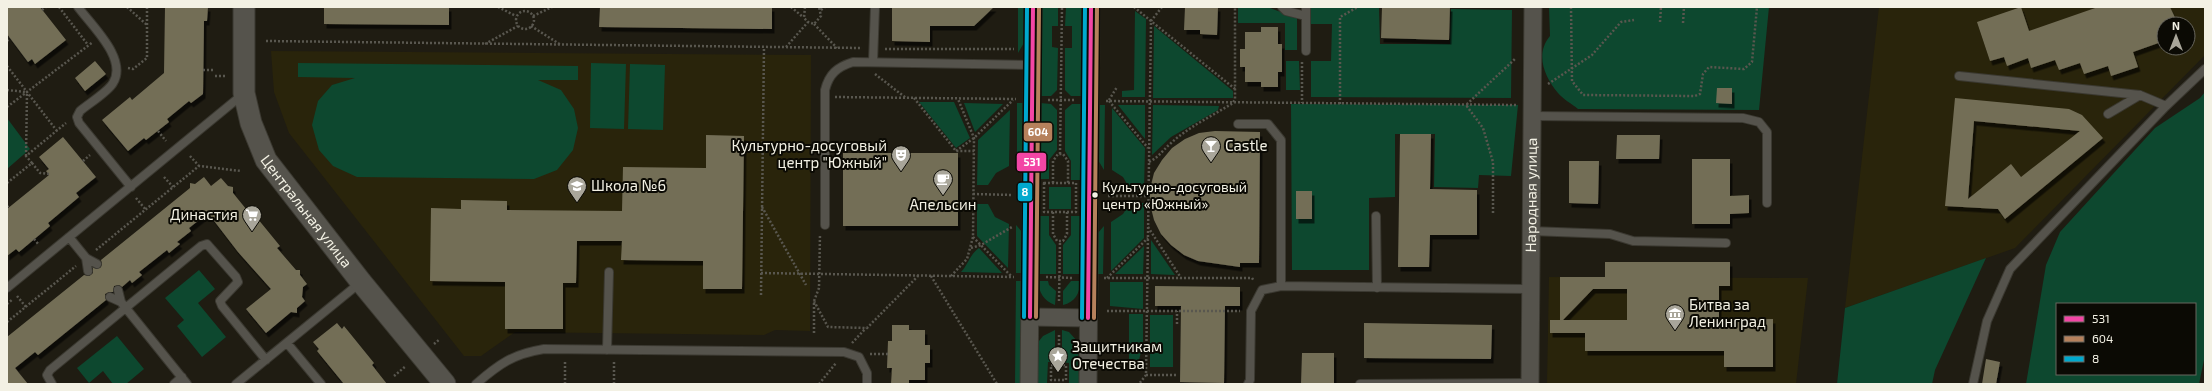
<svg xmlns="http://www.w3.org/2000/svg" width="2212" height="391" font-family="'Exo 2',sans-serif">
<defs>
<filter id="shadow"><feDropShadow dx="2.5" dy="4.5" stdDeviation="0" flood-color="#0009"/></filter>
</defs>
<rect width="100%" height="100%" fill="#1f1c12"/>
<!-- built -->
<path fill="#29240b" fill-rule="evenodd" d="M1879,7H2205V55L2015,248L1845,308ZM2164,24H2188V48H2164Z
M271,51L811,55L810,331L775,330L764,335L515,332L481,356H464L289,133L274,92Z
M1549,277L1808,278L1796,384H1547Z"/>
<!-- green -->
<path fill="#0d482f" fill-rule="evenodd" d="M1018,7H1025V41L1018,53Z
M1041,7H1058V26H1052V47L1058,48L1057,90L1051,96H1040Z
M1066,7H1083L1082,96H1071L1065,90V48H1072V26H1065Z
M1311,7H1379L1380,44H1450L1451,9L1512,10L1511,98L1311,97V61H1331L1332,24H1311Z
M1549,7H1769L1759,110L1578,109C1572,104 1563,99 1558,93C1544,76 1535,54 1550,36Z
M1238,8H1270L1297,18V50H1285V23H1238Z
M1135,11L1146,19L1145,97H1122V91L1134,90Z
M1154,26L1233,91V98H1153Z
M1286,61H1299L1300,90H1286Z
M298,63L578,66V80H538L561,90L574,109L578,128L573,150L557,170L534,179L357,177L333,166L319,150L312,125L318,101L332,85L355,78L298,77Z
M591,63L626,64L624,129L590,128Z
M630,64L665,65L663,130L628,129Z
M2205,92V355L2199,384H2026L2046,265L2060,232L2155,128L2200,98ZM2057,304H2195V374H2057Z
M919,102H954L970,138L956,148Z
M964,103L1003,104L975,132Z
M1017,103H1024V158L1017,165Z
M1040,103L1051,104L1057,110V150L1049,160V179H1039Z
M1072,104H1082L1081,180H1071V161L1065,151V110Z
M1291,104L1518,105L1511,176L1479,175L1478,188L1434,187L1435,134H1395V197L1369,198V270H1292Z
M1098,105H1105L1104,170L1098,160Z
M1118,105H1145V139Z
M1153,105L1219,106L1218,110L1171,137L1152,155Z
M1112,108L1145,148L1144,189H1130L1123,177L1112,170Z
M1010,110L1009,166L996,173L988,185H977L978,140Z
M7,118L30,149L7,169Z
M1049,187H1071V209H1049Z
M1130,203H1144V238L1111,271V222L1123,214Z
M977,204H988L995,217L1009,224L1008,268L977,236Z
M1039,216H1049V235L1056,245V274H1039Z
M1071,216H1081L1080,274H1063V245L1071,235Z
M1016,225L1023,233L1022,273H1016Z
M1104,226L1103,274H1097V234Z
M1151,240L1175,275L1151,274Z
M1144,246L1143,274H1115Z
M979,248L1002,273L961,272C968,265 970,254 979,248Z
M1986,258L1935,370L1932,384H1837L1845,308Z
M199,270L215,289L198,303L226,337L202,357L177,326L184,320L165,298Z
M1016,281H1022L1021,384H1015Z
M1038,281H1048L1049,285L1056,291L1055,305C1044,301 1039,293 1038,281Z
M1071,281H1080C1080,294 1075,302 1063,305V291Z
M1110,282H1143V309L1110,306Z
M1129,314H1143V345L1137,367H1129Z
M1150,315H1173V367H1150Z
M1055,330V362H1048L1047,383L1055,384H1037L1039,341L1043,336Z
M1062,330L1069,332L1078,342L1079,384H1062H1069V363L1062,362Z
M117,336L144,369L126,384H113L103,371L89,383L77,368Z"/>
<!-- building -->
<path fill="#736e57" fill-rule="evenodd" filter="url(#shadow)" d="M7,7H40L66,40L35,64L32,59L28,62L7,34Z
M165,7H208L207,21H204L203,94L191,103L189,101L167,119L169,122L146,140L144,138L128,151L102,120L130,97L132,100L164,73Z
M324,7H449V25L324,24Z
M600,7H772V29L599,27Z
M892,7H994L974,26H930V42L892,41Z
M1185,7H1218L1217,35L1200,34V30H1184Z
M1382,7H1450L1449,40L1381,38Z
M2021,7L2029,31L2098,7H2170L2178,24H2164V41L2133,52L2138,67L2111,76L2108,66L2084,74L2080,63L2059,70L2055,60L2031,68L2028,58L2007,66L2004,57L1990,61L1977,22Z
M1261,27H1278V44H1282V72H1278V87H1261V82H1245V67H1240V49H1245V32H1261Z
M95,61L106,74L85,91L75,78Z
M1717,88H1732V104L1716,103Z
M1955,98L2069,109L2082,115L2103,138L2005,219L1998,209L1945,206ZM1974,121L2080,131L2021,177L2011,164L1968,199Z
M1215,131L1260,132L1259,263H1240V267L1198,261L1184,255L1171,245L1161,234L1154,220L1150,204V189L1154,173L1162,160L1172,148L1185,139L1199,133Z
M1400,134H1431L1430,189L1477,190V235H1430L1429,267H1398Z
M706,135L744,136L742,289H703V261L621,260L622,241H577L576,283H563V329H505V282L430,281L431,208L461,209V200L507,201V210L622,211L623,167L706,168Z
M1617,135H1660L1659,159H1616Z
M63,137L96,177L76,193L79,197L48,223L50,226L19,252L16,249L7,256V209L49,175L46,171L49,169L39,157Z
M843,153H958V226H843Z
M1692,159H1730V196L1749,195V213L1730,214V224H1692Z
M1569,161H1599L1598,204L1569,203Z
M204,177L211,186L221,178L228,186L233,187V193L251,215L253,213L280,246L277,248L296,270H300V275L307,284L303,287L302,297L305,301L297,308V313L291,312L266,333L246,309L271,289L238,252L208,213L189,228L191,231L177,242L180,244L169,253L167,250L139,272L142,275L132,283L130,280L122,287L119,285L114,286L113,292H109L105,294L106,300L38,355L35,352L15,368L28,384H7V337L84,275L89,276L93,273V268H100L102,264L101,260L190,188V183L195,184Z
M1296,191H1312V219H1296Z
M1605,262H1730V286H1719V320L1773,319V367H1724V351H1585V333H1550V320H1560V277H1605ZM1593,289H1627V320H1563Z
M1155,286L1240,287V306H1225L1224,383L1180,382L1181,306H1155Z
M337,323L342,329L344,326L374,363L372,365L387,384H344L317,351L319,349L313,342Z
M1364,323L1492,325L1491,359L1364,358Z
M892,325H909V330H925V345H930V363H925V380H909V384H891L892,368H887L888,341H892Z
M1302,353H1334V384H1301Z
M1986,359L2000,362L1996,384H1982Z"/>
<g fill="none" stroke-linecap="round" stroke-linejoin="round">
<defs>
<path id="service" d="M78,7C92,26 128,59 113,83C108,92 88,104 80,111L77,117L79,123L131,187
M1282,7L1286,11L1306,16
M1306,7V51
M873,62L875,7
M1959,76L2140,95L2166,106
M2108,114L2140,95
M1532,116L1743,118L1759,122L1767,132V203
M1238,124H1268L1281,140V286L1530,289
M1376,216L1377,288
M825,225V90C829,74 837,67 853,62L1032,65
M1531,231L1610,234L1633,241L1726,243
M69,237L86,258L97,264
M86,258L88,271
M7,288L242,95
M118,290L121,302L187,384
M110,297L121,302
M287,343L321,384
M607,350L609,272
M52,384L47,375L50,370L201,246L207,244L236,277L238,282L220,301L222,306L266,360
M174,384L182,377
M236,384L361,282
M476,384C499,364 513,354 544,349L844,352L859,357L867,373V384
M1248,384L1250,380L1251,311L1262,290L1281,286
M1360,384L1530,383
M1973,384L1987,321L2010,269L2166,106L2205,69"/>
<g id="minor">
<path d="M1030,317L1088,318"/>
<path d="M1029,384L1033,7"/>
<path d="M1088,384L1091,7"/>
<path id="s1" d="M1530,384L1533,7"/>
</g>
<g id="tertiary">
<path id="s2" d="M244,7V93L251,123L266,160L361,282L445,384"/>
</g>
</defs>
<!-- service casing -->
<use href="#service" stroke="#3b3931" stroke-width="10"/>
<!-- minor casing -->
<use href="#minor" stroke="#3b3931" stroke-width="19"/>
<!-- tertiary casing -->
<use href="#tertiary" stroke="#3b3931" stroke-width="23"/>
<!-- path -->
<path stroke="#59574f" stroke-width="2.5" stroke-dasharray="2 2" stroke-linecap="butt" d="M59,7L88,45
M127,7L147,25
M498,7L516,16
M791,7L803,17
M805,7L804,18L808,22L814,24L821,16L819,7
M1134,7L1151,21L1146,375L1139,384
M1162,7L1151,21L1235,89
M1571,7L1572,81L1583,95L1695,96L1700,94L1703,74L1709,67L1744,69L1752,62L1757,7
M1109,8V7
M42,10L46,7
M821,10L825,7
M516 20a9 9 0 1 1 18 0a9 9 0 1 1-18 0Z
M533,16L552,7
M1660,22L1661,7
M1683,23L1684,7
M814,24L837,48
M531,26L561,45
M7,41L10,38
M266,41L862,48
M485,44L518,26
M786,47L808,22
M885,49H1014
M1302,62V103
M7,66L57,131
M128,68L133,69L147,58V7
M203,70H215
M875,74L906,98
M215,76H227
M1548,84L1592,55L1621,22L1634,20
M7,90L26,92
M835,97L1016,99
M914,98L956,151H974
M1048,100H1075
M1109,100L1117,87
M1106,101L1517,105
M1109,101L1148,148
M1340,104V17L1358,7
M7,107L93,42
M158,131L166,141
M956,151L974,138L1013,100
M1060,154L1062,7
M26,156L27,93
M190,156L199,166
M83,161L90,155
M1149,162C1159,157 1162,151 1170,144C1188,127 1212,116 1233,103L1235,99V7
M32,163L40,173L49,174
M164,177L173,187
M7,183L32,163L26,156L66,123
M1044,183H1076V212H1044Z
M1053,183V161L1058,154H1063L1068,161V183
M973,194L1013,195
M1108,196H1148
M136,198L146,210
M7,206L9,208
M762,207L806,285
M1053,212V234L1057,241H1063L1067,234V212
M1493,213V162L1483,128L1466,105L1516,58
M1148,227L1181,278
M973,237L1012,277
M34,239L39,245
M971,248L981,245L1012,227
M96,250L199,166L241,171
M761,273L1014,277
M931,276L997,384
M951,276L967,259L973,237L974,138L958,99
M1046,277L1073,278
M1104,278H1252L1254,281
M1107,278L1148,238
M761,295L764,47
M17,296L26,307
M814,301L828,327L867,328L918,276
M1059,301L1060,241
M7,304L13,299
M1107,311H1240
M7,322L76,266
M1177,324V311
M814,333V301L819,288L820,234
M852,343L866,328
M434,344L440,339
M870,354H888
M1051,365H1066V380H1051Z
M1059,365V334
M1146,375H1176
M394,376L406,366
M565,384V361
M614,384V361
M819,384L836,363"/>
<!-- service -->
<use href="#service" stroke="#55534c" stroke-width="8"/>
<!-- minor -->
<use href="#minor" stroke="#55534c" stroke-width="17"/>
<!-- tertiary -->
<use href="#tertiary" stroke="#55534c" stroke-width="21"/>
<defs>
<path id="bus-1" d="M1030,317L1033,7
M1088,318L1091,7"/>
<path id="bus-2" d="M1036,317L1039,7
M1094,318L1097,7"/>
<path id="bus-3" d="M1024,317L1027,7
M1082,318L1085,7"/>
</defs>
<!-- bus-1 casing -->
<use href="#bus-1" stroke="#0b0a04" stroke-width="7"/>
<!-- bus-2 casing -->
<use href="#bus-2" stroke="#0b0a04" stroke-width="7"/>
<!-- bus-3 casing -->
<use href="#bus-3" stroke="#0b0a04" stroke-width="7"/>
<!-- bus-1 -->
<use href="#bus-1" stroke="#f346a5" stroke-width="4"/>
<!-- bus-2 -->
<use href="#bus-2" stroke="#b6815c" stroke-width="4"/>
<!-- bus-3 -->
<use href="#bus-3" stroke="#00a9ce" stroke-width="4"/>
</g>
<!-- icons -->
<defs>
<symbol id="bar-pin" viewBox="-11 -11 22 30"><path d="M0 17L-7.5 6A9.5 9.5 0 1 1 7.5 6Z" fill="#a9a69a" stroke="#0b0a04"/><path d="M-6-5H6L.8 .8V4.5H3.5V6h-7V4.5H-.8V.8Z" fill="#fff"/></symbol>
<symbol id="theatre-pin" viewBox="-11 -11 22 30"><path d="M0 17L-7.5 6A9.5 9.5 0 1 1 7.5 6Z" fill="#a9a69a" stroke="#0b0a04"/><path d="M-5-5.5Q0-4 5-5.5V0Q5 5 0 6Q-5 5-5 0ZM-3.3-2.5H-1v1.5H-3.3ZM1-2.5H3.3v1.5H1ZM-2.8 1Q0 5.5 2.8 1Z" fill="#fff"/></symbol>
<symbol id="cafe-pin" viewBox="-11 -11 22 30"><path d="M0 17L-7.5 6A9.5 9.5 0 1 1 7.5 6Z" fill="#a9a69a" stroke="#0b0a04"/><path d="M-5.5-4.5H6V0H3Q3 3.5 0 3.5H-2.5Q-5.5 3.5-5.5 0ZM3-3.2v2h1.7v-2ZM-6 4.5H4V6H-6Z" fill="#fff"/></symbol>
<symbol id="school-pin" viewBox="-11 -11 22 30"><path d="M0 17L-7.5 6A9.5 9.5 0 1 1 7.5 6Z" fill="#a9a69a" stroke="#0b0a04"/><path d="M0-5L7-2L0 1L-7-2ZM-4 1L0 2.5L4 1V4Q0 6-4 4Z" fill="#fff"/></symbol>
<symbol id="supermarket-pin" viewBox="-11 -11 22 30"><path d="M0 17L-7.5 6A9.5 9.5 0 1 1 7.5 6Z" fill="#a9a69a" stroke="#0b0a04"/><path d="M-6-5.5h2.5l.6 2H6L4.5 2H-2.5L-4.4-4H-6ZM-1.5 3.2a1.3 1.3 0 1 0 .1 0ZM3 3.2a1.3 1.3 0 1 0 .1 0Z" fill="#fff"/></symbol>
<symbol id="museum-pin" viewBox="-11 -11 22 30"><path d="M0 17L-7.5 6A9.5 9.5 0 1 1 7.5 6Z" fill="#a9a69a" stroke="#0b0a04"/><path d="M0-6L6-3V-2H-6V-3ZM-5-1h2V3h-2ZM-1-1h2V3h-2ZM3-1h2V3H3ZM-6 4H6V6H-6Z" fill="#fff"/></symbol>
<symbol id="sight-pin" viewBox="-11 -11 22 30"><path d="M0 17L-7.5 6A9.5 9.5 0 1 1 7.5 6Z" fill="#a9a69a" stroke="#0b0a04"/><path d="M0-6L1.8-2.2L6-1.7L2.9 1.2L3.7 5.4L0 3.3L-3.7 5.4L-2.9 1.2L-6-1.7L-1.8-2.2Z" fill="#fff"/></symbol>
</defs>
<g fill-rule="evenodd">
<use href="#bar-pin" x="1200" y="135" width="22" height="30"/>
<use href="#theatre-pin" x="890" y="144" width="22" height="30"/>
<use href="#cafe-pin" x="932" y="168" width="22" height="30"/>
<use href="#school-pin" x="566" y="175" width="22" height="30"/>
<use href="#supermarket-pin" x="241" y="204" width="22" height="30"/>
<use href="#museum-pin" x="1664" y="303" width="22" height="30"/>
<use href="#sight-pin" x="1047" y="345" width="22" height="30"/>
</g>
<!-- markers -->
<circle fill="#f3f1e4" stroke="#0b0a04" stroke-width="1.5" cx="1095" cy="195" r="3.5"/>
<g text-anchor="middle" stroke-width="4" stroke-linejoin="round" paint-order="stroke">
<!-- bus labels -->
<g font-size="14" fill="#f3f1e4" stroke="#0b0a04" text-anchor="start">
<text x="1102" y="192">Культурно-досуговый<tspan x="1102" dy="17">центр «Южный»</tspan></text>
</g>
<!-- poi labels -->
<g font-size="15" fill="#f3f1e4" stroke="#0b0a04" text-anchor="start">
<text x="887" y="151" text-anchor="end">Культурно-досуговый<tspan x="887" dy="17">центр "Южный"</tspan></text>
<text x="1225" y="151">Castle</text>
<text x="591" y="191">Школа №6</text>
<text x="943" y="210" text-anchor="middle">Апельсин</text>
<text x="238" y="220" text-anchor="end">Династия</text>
<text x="1689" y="310">Битва за<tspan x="1689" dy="17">Ленинград</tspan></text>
<text x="1072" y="352">Защитникам<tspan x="1072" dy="17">Отечества</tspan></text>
</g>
<!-- street labels -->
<g font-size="15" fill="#f3f1e4" stroke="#0b0a04">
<text dy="5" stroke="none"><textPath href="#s1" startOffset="189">Народная улица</textPath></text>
<text dy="5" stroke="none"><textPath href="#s2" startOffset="222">Центральная улица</textPath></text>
</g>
</g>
<g stroke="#0b0a04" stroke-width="1.5">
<rect x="1023" y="122" width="30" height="20" rx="4" fill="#b6815c"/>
<rect x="1016" y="152" width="31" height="20" rx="4" fill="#f346a5"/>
<rect x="1017" y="182" width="16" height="20" rx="4" fill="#00a9ce"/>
</g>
<g font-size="11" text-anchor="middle" font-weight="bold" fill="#fff">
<text x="1038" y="136">604</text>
<text x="1032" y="166">531</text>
<text x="1025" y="196">8</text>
</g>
<!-- border -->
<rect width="2212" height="391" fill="none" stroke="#f3f1e4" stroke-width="16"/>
<!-- legend -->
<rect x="2056" y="303" width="140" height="72" fill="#0b0a04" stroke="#68665e"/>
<rect x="2064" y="316" width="20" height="6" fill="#f346a5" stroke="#68665e"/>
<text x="2092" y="323" font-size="12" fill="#f3f1e4">531</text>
<rect x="2064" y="336" width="20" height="6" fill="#b6815c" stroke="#68665e"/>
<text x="2092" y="343" font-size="12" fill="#f3f1e4">604</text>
<rect x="2064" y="356" width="20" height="6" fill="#00a9ce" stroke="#68665e"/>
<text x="2092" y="363" font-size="12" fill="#f3f1e4">8</text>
<!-- north arrow -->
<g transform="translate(2176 36)"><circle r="19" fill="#0b0a04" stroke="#68665e"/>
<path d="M0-3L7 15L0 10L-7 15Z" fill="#a9a69a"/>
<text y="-6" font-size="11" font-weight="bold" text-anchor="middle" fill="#f3f1e4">N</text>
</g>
</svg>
